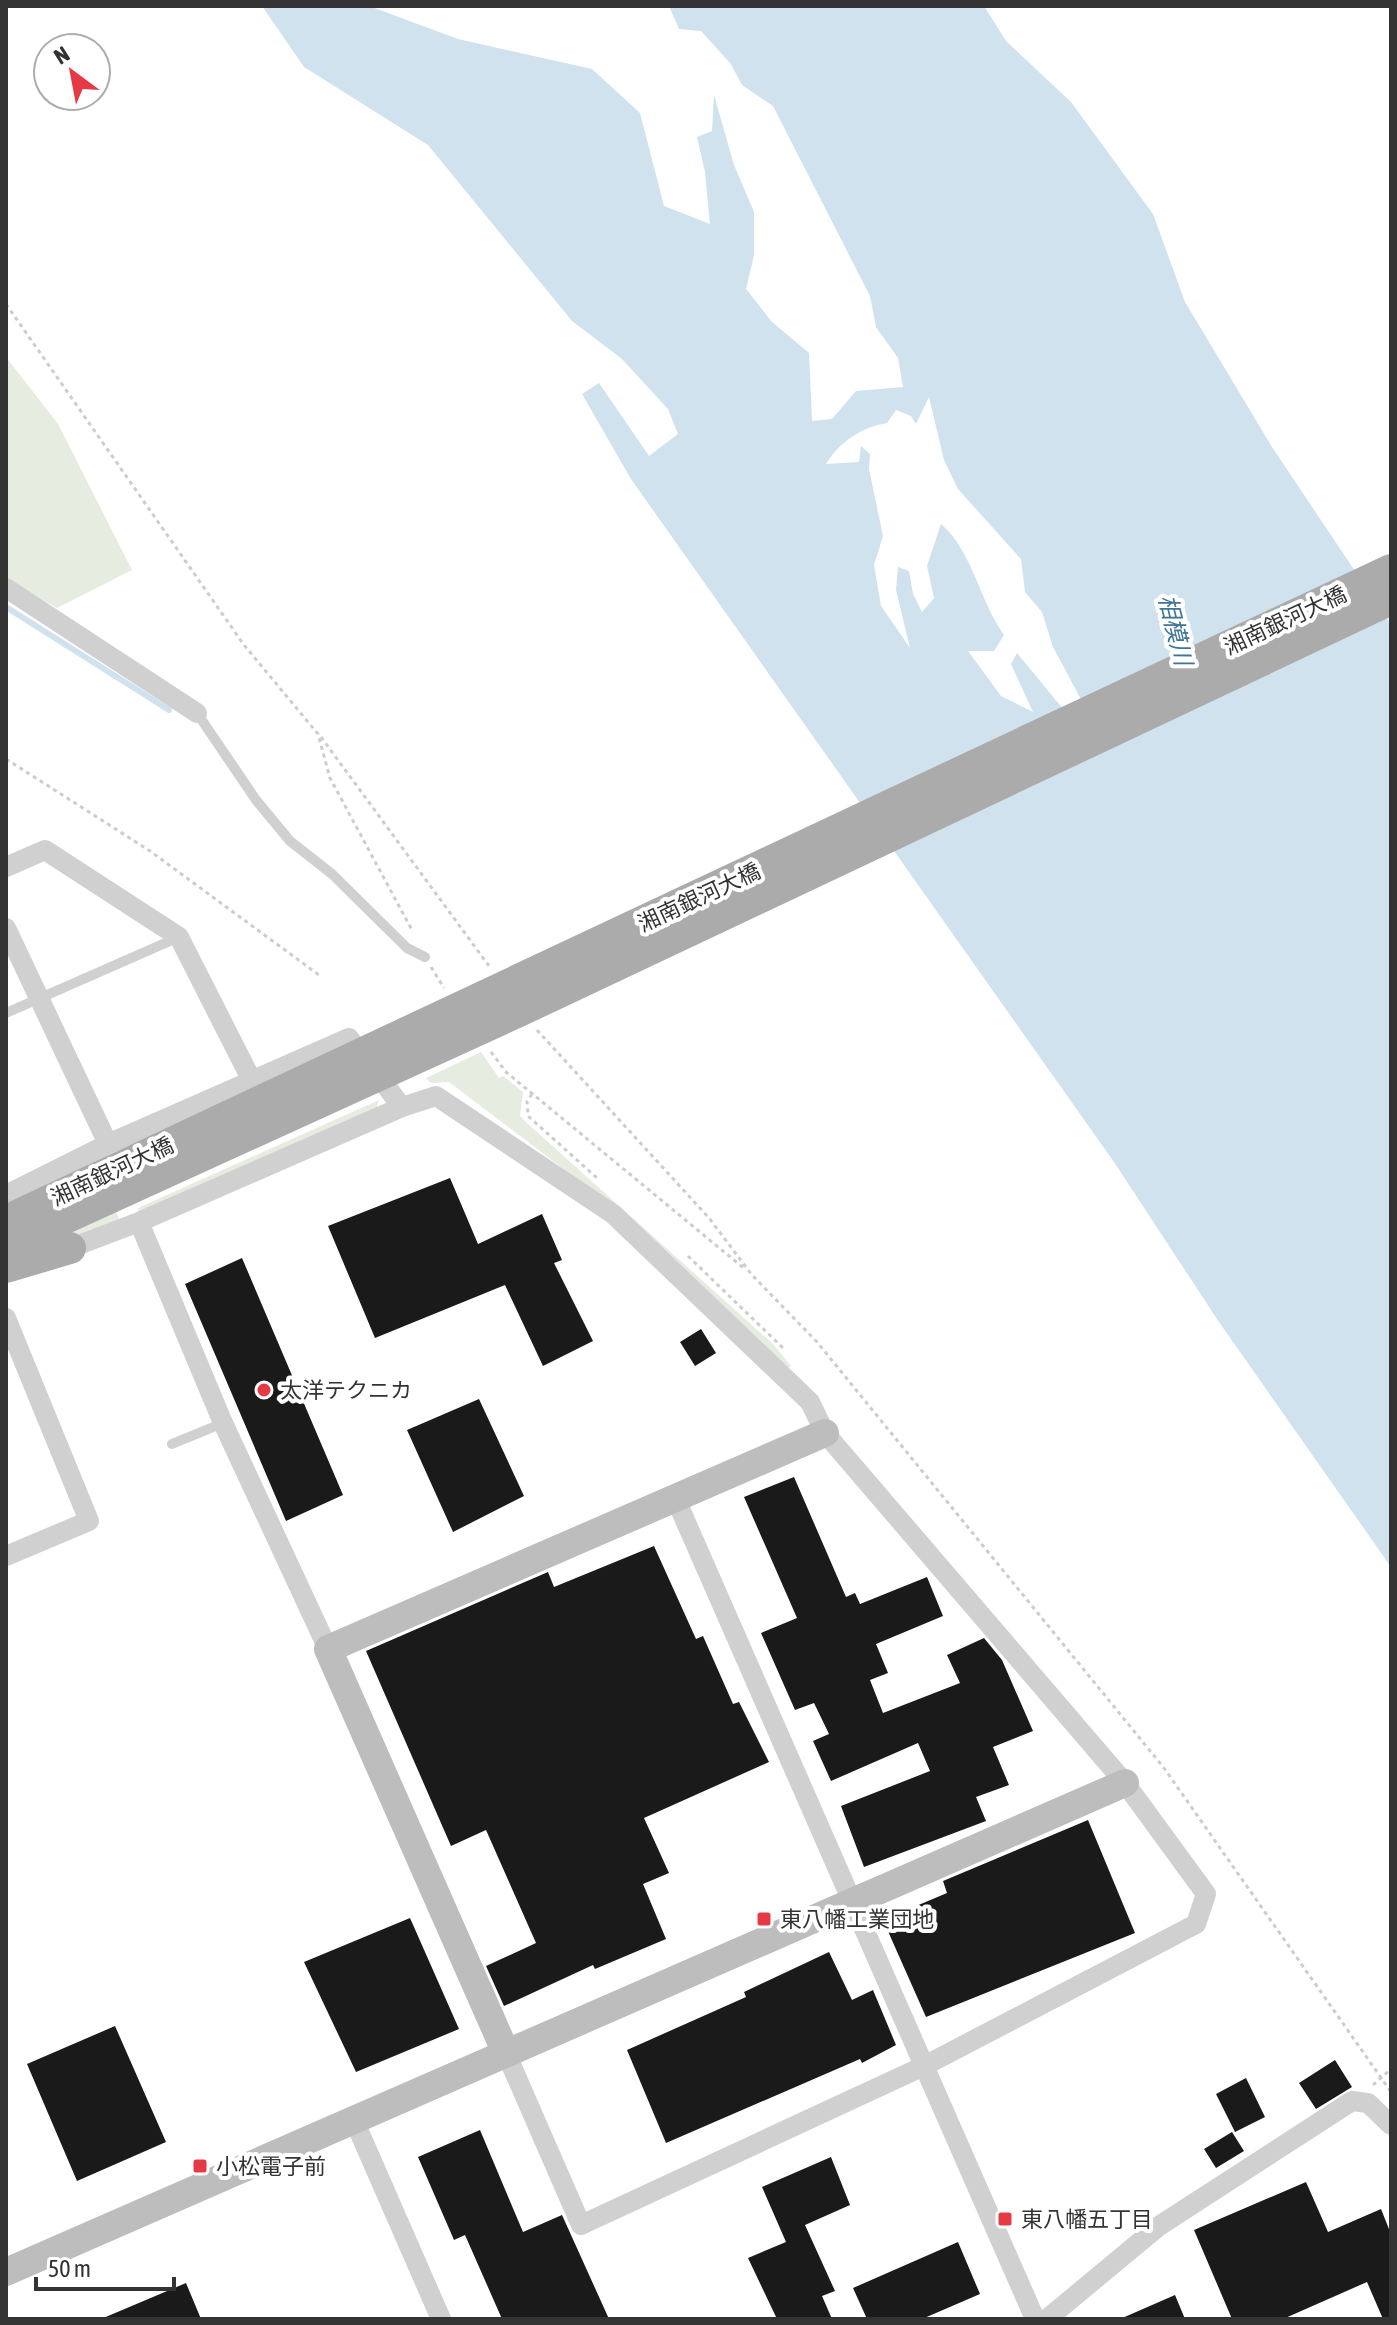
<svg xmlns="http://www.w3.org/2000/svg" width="1397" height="2325" font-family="'Asap Condensed','Noto Sans JP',sans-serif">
<rect width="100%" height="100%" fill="#fff"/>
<!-- green -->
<path fill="#e6ecdf" d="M6,357L58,424L132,570L57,608L6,579Z
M481,1052L499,1078L503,1076L523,1092L520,1116L528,1124L773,1344L791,1366L788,1369L594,1192L449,1082L431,1083L426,1078Z
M379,1100L376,1110L139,1213L138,1208Z
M115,1210L119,1218L117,1222L6,1261Z"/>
<!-- water -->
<path fill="#cfe2ee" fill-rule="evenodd" d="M262,6H369L458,39L592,69L640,113L664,206L710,224L705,172L697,137L712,131L714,95L734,165L754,212V255L746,289L772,322L809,353L812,421L832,419L856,391L903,387L898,358L876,327L870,296L773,106L742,85L731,64L701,31L679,29L669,6H984L1006,41L1071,102L1153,214L1185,302L1272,447L1391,625V1567L1219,1322L1114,1162L631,479L582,394L599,383L649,456L678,434L668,409L622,359L572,321L428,145L304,67ZM929,397L944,460L958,489L1021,559L1025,592L1042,612L1053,647L1098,731L1078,727L1017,653L1011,664L1033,712L1001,696L968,651H994L1004,635C980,602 972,550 941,524L927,566L934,598L922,612L913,594L909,571L898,567L896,590L910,648L881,606L874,565L883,536L869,469L870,454L861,446L859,462L826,464C839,442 862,427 887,423L896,410L911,416L916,424Z"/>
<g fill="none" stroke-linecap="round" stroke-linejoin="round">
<!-- stream -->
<path stroke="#cfe2ee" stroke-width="6" d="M6,607L169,710"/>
</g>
<!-- building -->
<path fill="#1a1a1a" d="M450,1178L478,1244L542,1214L562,1260L554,1263L593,1341L543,1366L505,1285L375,1338L328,1226Z
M242,1258L343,1495L286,1521L185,1284Z
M701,1329L716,1353L695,1366L680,1342Z
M479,1399L524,1496L453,1532L407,1430Z
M794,1477L846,1597L855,1593L860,1604L927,1577L943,1616L876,1644L888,1673L870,1680L883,1713L960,1683L947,1655L984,1638L1002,1660L1033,1731L993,1747L1009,1785L976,1797L986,1821L864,1867L841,1806L930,1771L918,1743L831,1781L813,1741L829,1734L814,1703L795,1710L761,1633L797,1618L744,1497Z
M654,1546L696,1639L703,1636L733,1704L739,1702L769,1762L644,1818L669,1873L643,1884L666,1939L595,1969L593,1965L504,2006L486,1966L536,1943L486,1830L451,1846L366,1651L548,1572L554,1587Z
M1088,1820L1135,1933L926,2017L883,1920L947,1893L943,1881Z
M410,1918L459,2029L356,2072L304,1962Z
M829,1952L852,2000L873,1990L896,2045L862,2063L860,2059L666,2143L627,2050L746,1997L744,1992Z
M115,2026L166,2142L77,2181L27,2064Z
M1335,2060L1352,2087L1316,2109L1299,2083Z
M1246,2078L1265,2117L1235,2132L1216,2094Z
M480,2130L523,2232L562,2215L609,2319H502L465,2235L454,2240L418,2157Z
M1232,2132L1244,2151L1216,2168L1204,2149Z
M831,2157L850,2205L805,2225L835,2291L822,2296L832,2319H777L748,2258L786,2242L762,2187Z
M1306,2182L1328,2232L1381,2209L1391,2234V2319H1383L1367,2282L1283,2319H1232L1194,2230Z
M958,2242L980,2294L922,2319H867L853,2288Z
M186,2283L201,2319H101Z
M1175,2295L1185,2319H1120Z"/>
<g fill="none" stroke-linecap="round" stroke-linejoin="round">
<!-- path -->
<path stroke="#cdcdcd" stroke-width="3" stroke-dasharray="4 4" stroke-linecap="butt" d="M6,304L244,645L318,734L330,778L413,932
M321,737L489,966
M6,759L150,851L319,975
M431,967L444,988
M537,1030L709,1218L752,1275L817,1342L1164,1768L1391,2092
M491,1052L506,1072L746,1270
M532,1094L527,1101L528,1116L597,1178
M688,1256L783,1348
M1373,2085L1391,2069"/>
<!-- lane -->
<path stroke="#d0d0d0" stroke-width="10" d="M197,713L256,800L290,841L332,874L407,948L425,957
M6,1013L179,937
M172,1444L223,1423"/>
<!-- street -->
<path stroke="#d0d0d0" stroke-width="20" d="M6,588L197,713
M6,867L45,850L179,937L252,1081
M6,928L108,1144
M6,1195L108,1144L349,1038L402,1107
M139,1222L223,1423L328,1649
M60,1252L139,1222L402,1107L436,1096L613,1214L810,1402L825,1433L1125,1783L1206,1894L1196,1924L924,2066L581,2225L506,2053
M6,1318L89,1521L6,1556
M674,1495L1035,2319
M354,2120L441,2319
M1047,2319L1159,2226L1352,2101L1368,2103L1391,2125"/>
<!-- secondary -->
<path stroke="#bdbdbd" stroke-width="28" d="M506,2053L328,1649L825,1433
M6,2272L1125,1783"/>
<!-- primary -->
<path stroke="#ababab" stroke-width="32" d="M6,1267L70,1248"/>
<!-- primary-bridge -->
<path stroke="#ababab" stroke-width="32" d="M6,1221L1391,570
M6,1245L519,1011L1391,599"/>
</g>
<!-- markers -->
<g fill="#e63946" stroke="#fff" stroke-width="3">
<circle cx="264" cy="1390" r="8"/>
<rect x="756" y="1911" width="16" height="16" rx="4"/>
<rect x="192" y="2158" width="16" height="16" rx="4"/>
<rect x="997" y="2211" width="16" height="16" rx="4"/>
</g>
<g text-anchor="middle" stroke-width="8" stroke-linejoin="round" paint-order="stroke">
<!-- street labels -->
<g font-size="22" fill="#333" stroke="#fff">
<text transform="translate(1285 620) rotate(-25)" y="8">湘南銀河大橋</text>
<text transform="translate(699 897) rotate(-25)" y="8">湘南銀河大橋</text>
<text transform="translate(112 1171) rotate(-25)" y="8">湘南銀河大橋</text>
</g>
<!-- poi labels -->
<g font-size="22" fill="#333" stroke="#fff" text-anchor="start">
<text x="280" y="1398">太洋テクニカ</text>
<text x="780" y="1927">東八幡工業団地</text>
<text x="216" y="2174">小松電子前</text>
<text x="1021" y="2227">東八幡五丁目</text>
</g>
<!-- water labels -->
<g font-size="24" font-style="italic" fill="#3f7597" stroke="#fff">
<text transform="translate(1175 630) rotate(76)" y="8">相模川</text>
</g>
</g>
<!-- border -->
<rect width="1397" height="2325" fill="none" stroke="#333333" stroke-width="16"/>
<!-- north arrow -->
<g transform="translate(72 72) rotate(328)"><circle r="38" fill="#ffffff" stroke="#adadad" stroke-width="2"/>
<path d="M0-6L14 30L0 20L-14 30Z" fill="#e63946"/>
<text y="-12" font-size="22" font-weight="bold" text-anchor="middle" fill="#333333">N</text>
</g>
<!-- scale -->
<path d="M36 2277v12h138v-12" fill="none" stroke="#333333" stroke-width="4"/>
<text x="48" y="2277" font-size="24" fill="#333333" stroke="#ffffff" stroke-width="6" paint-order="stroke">50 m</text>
</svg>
